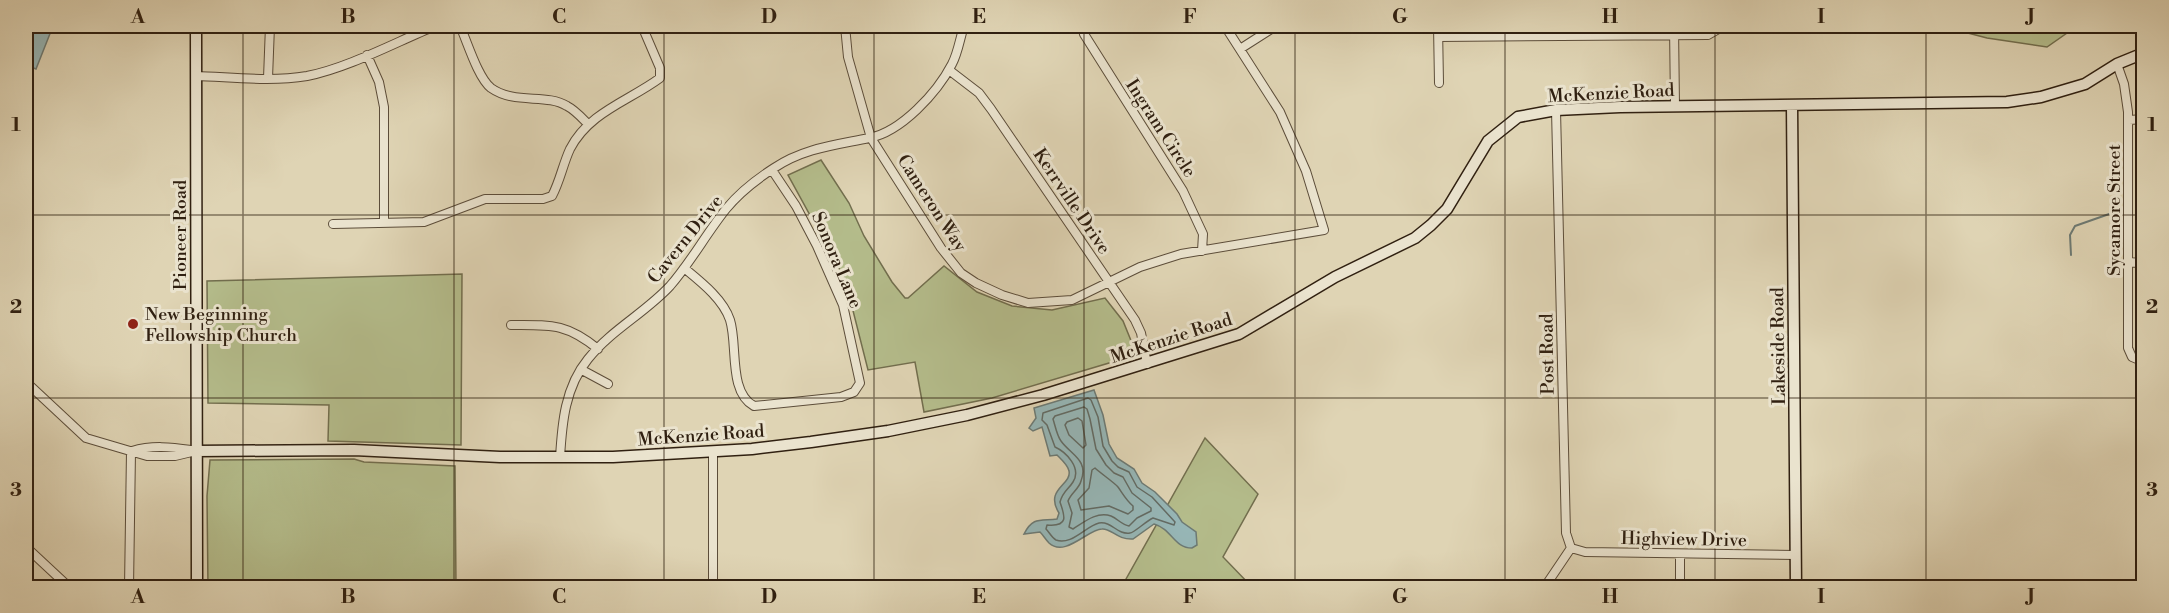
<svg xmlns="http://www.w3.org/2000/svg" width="2169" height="613" font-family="'Libre Bodoni',serif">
<rect width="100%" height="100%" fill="#dfd4b4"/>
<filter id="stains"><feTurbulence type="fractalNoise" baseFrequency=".00333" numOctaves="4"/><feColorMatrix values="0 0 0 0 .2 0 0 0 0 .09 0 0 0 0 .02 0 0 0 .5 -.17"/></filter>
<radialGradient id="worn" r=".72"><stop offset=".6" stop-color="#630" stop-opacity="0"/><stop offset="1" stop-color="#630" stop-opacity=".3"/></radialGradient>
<!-- green -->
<path fill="#b4bc8b" stroke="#726e4e" stroke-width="1.5" d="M1941,26H2077L2047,47L1987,38Z
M821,160L849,203L864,236L892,282L905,298H908L944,266L977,292L1012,306L1052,310L1105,298L1123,321L1134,348L1129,357L992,398L924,412L915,362L868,370L845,279L788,175Z
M462,274L461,445L328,441L329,405L208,403L207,281Z
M1205,438L1258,494L1223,557L1252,587L1121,588Z
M354,459L364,462L455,466L456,587H208L207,496L210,460Z"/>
<!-- water -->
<path fill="#96b6b6" stroke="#6d7a74" stroke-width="1.5" d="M26,26H53L36,69L26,65Z
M1094,390L1103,415L1109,444L1117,458L1134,469L1142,483L1155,492L1177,514L1182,522L1196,532L1197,545L1192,548C1174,548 1172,529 1154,524L1133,539C1117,540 1111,528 1102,529C1088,529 1065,558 1049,543C1046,540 1043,535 1040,532L1024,534C1033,516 1041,521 1057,519L1059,513C1044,489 1072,485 1069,471C1068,465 1061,459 1057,455L1050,456L1042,427L1033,431L1029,428L1036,418L1034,408Z"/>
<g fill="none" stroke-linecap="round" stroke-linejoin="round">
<!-- shore -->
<path stroke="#636b64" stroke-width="1.5" d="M1088,398L1091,400L1098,417L1103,446L1112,461L1118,467L1129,472L1137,487L1152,497L1175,522L1174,525L1153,518C1146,521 1134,533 1130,533C1117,535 1112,521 1099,523C1086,526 1071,546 1056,540C1052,538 1049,532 1046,529L1047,525C1069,527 1065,516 1060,502C1063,491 1068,490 1073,482C1082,468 1066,452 1055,447L1047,425L1042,420L1043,413Z
M1084,407L1087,409L1090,419L1096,449L1106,465L1114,473L1123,477L1132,493L1151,508V511L1137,518L1129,526C1122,525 1118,519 1111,516C1097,511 1084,522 1073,529L1069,527L1072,513L1068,501C1071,493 1079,489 1081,481C1089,460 1071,455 1061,441C1057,436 1055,425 1053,419L1055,416Z
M1078,418L1082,421L1086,445L1083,448L1069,435L1065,425L1067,422Z
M1095,468C1099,472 1116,484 1118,487C1123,494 1126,500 1133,506V510L1128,514L1109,506L1081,510L1078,500L1089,488L1092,470Z"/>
<!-- stream -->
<path stroke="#6d7a74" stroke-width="2" d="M2071,255L2070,235L2075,226L2112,213"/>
<defs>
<path id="street" d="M460,26C467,41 478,78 491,88C515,105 546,93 567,106C575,110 582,118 588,124
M845,26L848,57L871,138L941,248L961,273L976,283L1002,295L1028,303L1072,300L1140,267L1181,254L1324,230L1306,171L1280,112L1225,26
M1082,26L1084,34L1183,191L1203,234L1202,251
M1438,26L1439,83
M1674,26L1675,106
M1439,37L1708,35L1722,27
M1240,49L1276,26
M367,55L379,82L384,107V223
M2117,64L2124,84L2128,112V348L2132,357L2144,362
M949,70L979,93L991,109L1135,320L1141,333L1147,364
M196,76C231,77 271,82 307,76C348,68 396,42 435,26
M268,78L270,26
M2129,120L2144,119
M333,224L424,222L485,199H543L552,196C560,181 563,164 570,149C589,112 629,101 660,78V68L642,26
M2128,262L2144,263
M684,268C701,282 723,299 730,320C738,345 728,392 754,406L841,397L854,392L860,383L843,305L817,246L796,206L772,170
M511,325C551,325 566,323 598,349
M582,370L608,384
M26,382L86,438L147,456H175L196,451
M132,451C152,445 171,447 191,450
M560,458C562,423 565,387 588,359C611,330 645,313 670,286C691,262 706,234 726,209C739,193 757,179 774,168C804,148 836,145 869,138C901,132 937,93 952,64C958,53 960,38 964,26
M26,547L70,588
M1571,548L1585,552L1796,555
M1680,554V588
M129,588L131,451
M713,588V451
M1544,588L1571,548L1566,533L1556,110"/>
<path id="secondary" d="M196,26L197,588
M1792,105L1796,588
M196,451L354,450L500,457H613L752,449L811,442L888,431L967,415L1043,395L1239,334L1335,277L1415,238L1431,225L1447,209L1488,141L1518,117L1556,110L1620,107L2007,102L2041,97L2085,84L2117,64L2144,53"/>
</defs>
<!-- street casing -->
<use href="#street" stroke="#5c4d3a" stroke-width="10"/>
<!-- secondary casing -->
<use href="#secondary" stroke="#302011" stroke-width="13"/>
<!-- street -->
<use href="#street" stroke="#eae3ce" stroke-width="8"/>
<!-- secondary -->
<use href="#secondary" stroke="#eae3ce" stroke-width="10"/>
</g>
<!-- grid -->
<path fill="none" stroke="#302011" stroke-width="1.5" stroke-opacity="0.55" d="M243,26V588M454,26V588M664,26V588M874,26V588M1084,26V588M1295,26V588M1505,26V588M1715,26V588M1926,26V588M26,215H2144M26,398H2144"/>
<!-- markers -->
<circle fill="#8f2418" stroke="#eae3ce" stroke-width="2" cx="133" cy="324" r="6"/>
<g text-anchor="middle" stroke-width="6" stroke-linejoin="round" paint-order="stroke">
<!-- street labels -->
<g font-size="18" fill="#302011" stroke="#eae3ce">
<text transform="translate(1611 93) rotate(-3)" y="6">McKenzie Road</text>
<text transform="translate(1161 128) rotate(57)" y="6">Ingram Circle</text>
<text transform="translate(1072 201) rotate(56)" y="6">Kerrville Drive</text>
<text transform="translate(932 203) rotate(57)" y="6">Cameron Way</text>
<text transform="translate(2114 210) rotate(-90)" y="6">Sycamore Street</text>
<text transform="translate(180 235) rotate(-90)" y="6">Pioneer Road</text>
<text transform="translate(685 239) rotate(-51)" y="6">Cavern Drive</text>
<text transform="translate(837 260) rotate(67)" y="6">Sonora Lane</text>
<text transform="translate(1171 338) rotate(-18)" y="6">McKenzie Road</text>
<text transform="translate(1778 346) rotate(-91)" y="6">Lakeside Road</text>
<text transform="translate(1547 354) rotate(-91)" y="6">Post Road</text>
<text transform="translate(701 435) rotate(-4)" y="6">McKenzie Road</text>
<text transform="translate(1684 539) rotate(1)" y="6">Highview Drive</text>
</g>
<!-- poi labels -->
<g font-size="18" fill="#302011" stroke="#eae3ce" text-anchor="start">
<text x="145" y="320">New Beginning<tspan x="145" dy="21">Fellowship Church</tspan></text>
</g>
</g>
<!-- margin -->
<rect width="2169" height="613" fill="none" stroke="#dfd4b4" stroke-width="66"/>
<rect x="33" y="33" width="2103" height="547" fill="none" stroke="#302011" stroke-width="2"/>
<g font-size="20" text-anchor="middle" font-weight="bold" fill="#302011">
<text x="138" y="23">A</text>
<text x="348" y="23">B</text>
<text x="559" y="23">C</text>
<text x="769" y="23">D</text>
<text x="979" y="23">E</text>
<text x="1190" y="23">F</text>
<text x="1400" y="23">G</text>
<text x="1610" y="23">H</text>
<text x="1821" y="23">I</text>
<text x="2031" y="23">J</text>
<text x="16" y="131">1</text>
<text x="2152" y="131">1</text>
<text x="16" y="313">2</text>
<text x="2152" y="313">2</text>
<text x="16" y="496">3</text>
<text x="2152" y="496">3</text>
<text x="138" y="603">A</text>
<text x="348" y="603">B</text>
<text x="559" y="603">C</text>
<text x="769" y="603">D</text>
<text x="979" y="603">E</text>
<text x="1190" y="603">F</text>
<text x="1400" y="603">G</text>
<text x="1610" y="603">H</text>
<text x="1821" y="603">I</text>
<text x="2031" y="603">J</text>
</g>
<rect width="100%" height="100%" filter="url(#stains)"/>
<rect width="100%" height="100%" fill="url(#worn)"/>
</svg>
